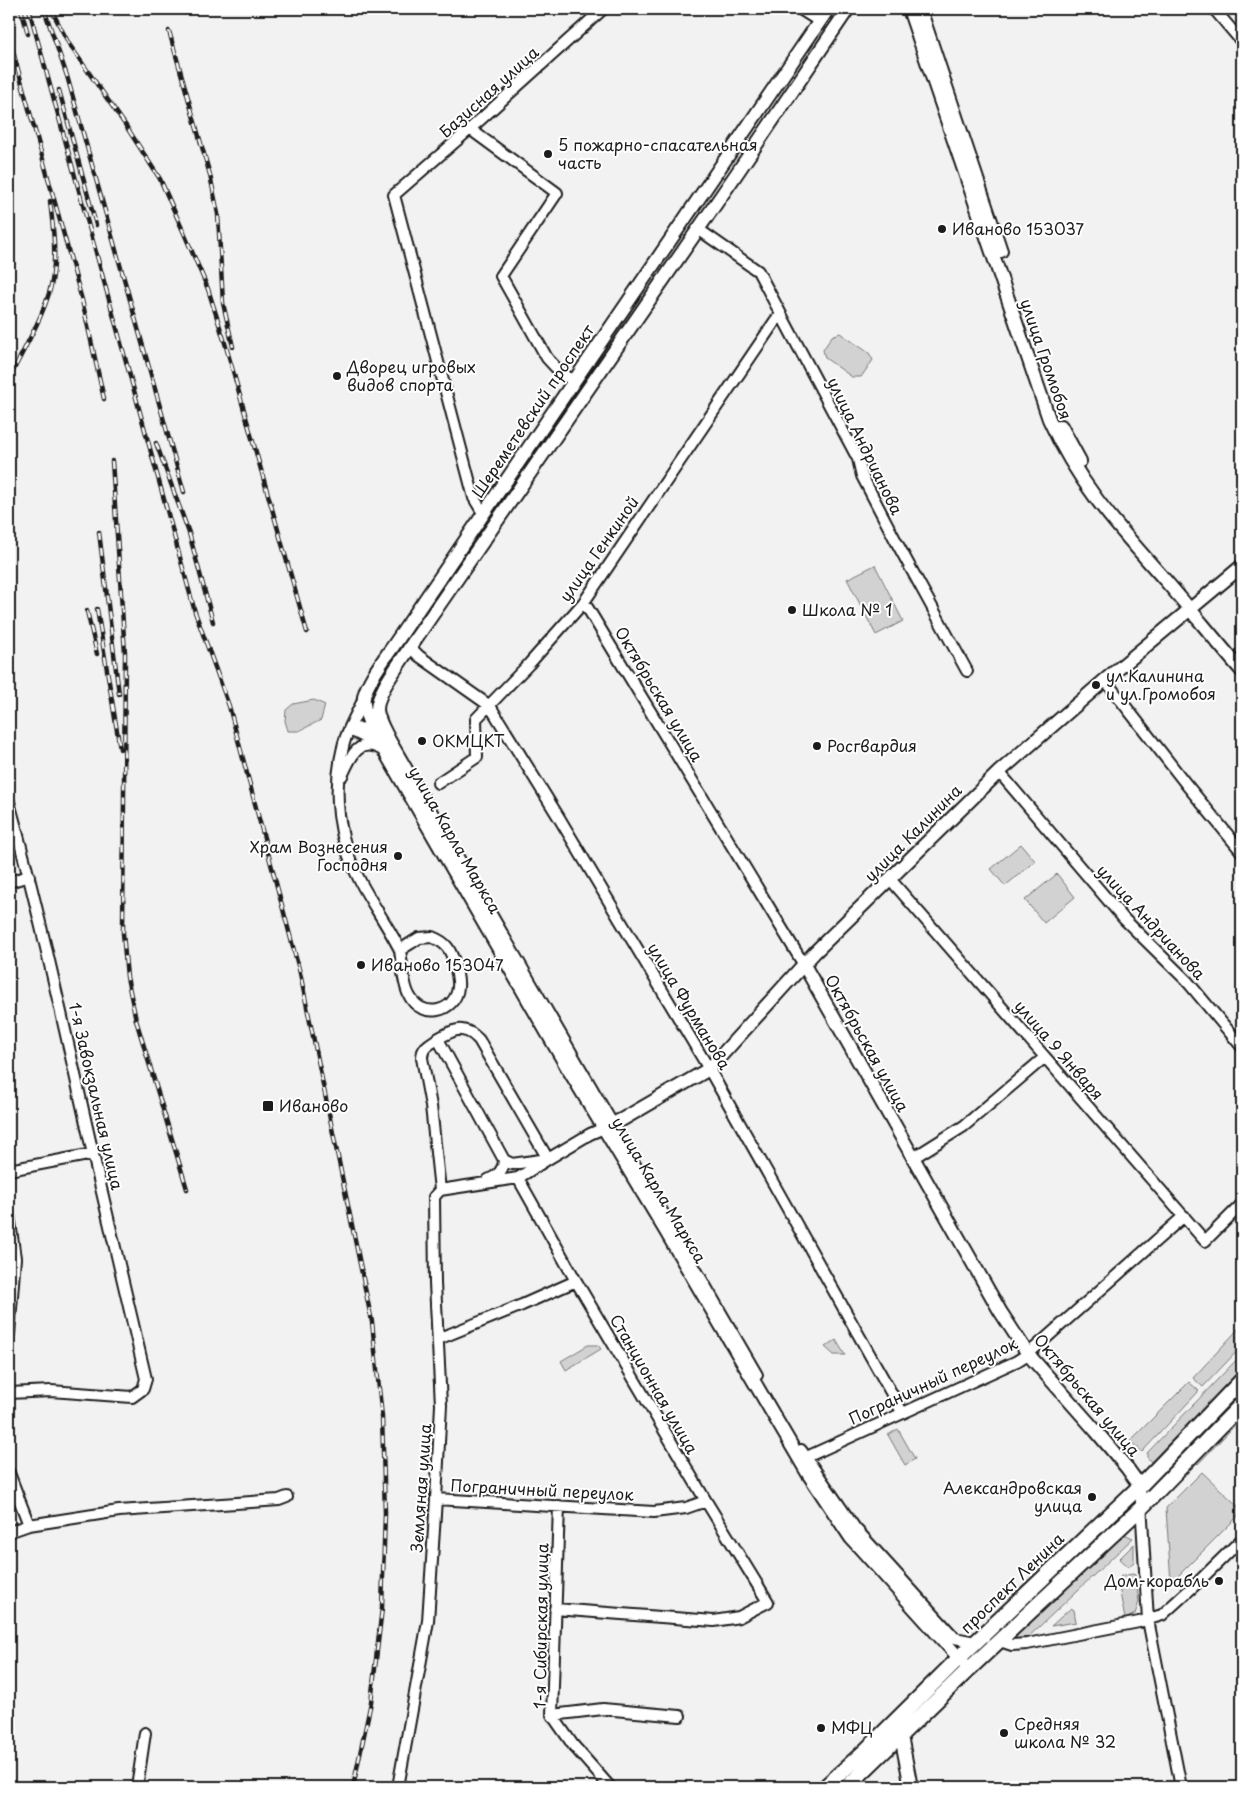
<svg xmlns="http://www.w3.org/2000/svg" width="1251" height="1796" font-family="'Playpen Sans',sans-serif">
<rect width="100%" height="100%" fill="#f2f2f2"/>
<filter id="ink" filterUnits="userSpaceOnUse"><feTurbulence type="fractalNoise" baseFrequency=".02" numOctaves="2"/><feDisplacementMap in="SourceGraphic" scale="10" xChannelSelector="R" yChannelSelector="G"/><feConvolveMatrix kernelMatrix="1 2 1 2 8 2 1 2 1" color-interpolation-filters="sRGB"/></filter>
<g filter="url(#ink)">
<!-- green -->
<path fill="#d2d2d2" stroke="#777" d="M840,333L869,353L873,360L861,377H852L825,358L823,350L832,336Z
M875,565L903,621L876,635L847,579Z
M314,700L325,705L321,720L299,731H288L285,721L286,710L293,704Z
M1021,844L1035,861L1005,886L991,869Z
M1057,874L1075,897L1044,923L1025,900Z
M1242,1325V1346L1203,1387L1193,1378Z
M836,1340L845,1355H834L825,1347Z
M588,1345H598L601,1349L566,1370L561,1361Z
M1242,1354V1368L1151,1462L1147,1457V1453Z
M1189,1382L1199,1391L1142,1452L1130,1441Z
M1242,1407V1418L1198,1464L1195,1461Z
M898,1429L915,1459L905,1465L888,1435Z
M1202,1472L1242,1510V1512L1171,1583L1166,1508Z
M1124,1534L1133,1538L1022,1643L1016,1637L1017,1635L1118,1536Z
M1134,1544V1562L1128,1567L1119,1559Z
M1133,1574L1135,1575L1139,1602L1135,1614L1125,1619L1118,1582L1121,1576Z
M1071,1608L1074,1610L1076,1622L1051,1626Z"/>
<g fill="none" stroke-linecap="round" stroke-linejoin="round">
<defs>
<path id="minor" d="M800,9L819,21
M1214,9L1242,42
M470,129L557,193L501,276L547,358L559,371L573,381
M698,229L758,271L858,459L862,476L898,545L967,671
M483,513L474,498L394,195L470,129L603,9
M584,602L804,965
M410,647L419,656L490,706L558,816L709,1069L902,1412
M1105,680L1186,784L1242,852
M364,698C357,714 346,731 343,747C332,792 338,841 360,881C372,904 388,926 400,950
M350,730C360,727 369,728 378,733
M350,730L378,744
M999,772L1124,919L1187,981L1242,1047
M342,776C351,756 359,735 384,751
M438,783L477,757L476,719L529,664L584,602L775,321L780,315
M9,802C41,918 66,1036 93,1154C110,1229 129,1304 146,1379L143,1389L132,1397L51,1391L9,1393
M890,879L1205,1241L1242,1204
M9,882L29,876
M432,937C447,943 450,949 455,964C456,971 459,980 458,987C456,1013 421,1020 409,995C403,984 402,963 400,950L419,938Z
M438,1039L504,1160L512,1164L548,1159
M612,1125L757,1375
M913,1158L964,1126L1045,1057
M9,1170L93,1154
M518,1178L576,1281L706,1501L768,1602L739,1617L714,1621L555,1609
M488,1180C498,1176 504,1170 504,1160
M440,1190L431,1106L422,1058C422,1054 423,1050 426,1047C433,1041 454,1028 462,1030C470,1031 474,1035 479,1040L548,1159
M440,1190L518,1178L548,1159L590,1134L604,1128
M9,1215L15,1258L9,1334
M438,1339L522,1305L576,1281
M801,1450L855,1528L955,1638L975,1642
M800,1460L1017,1361L1028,1354L1184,1216
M9,1473L29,1525
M1140,1486L1148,1620L1181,1787
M436,1499L654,1512L686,1508L706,1501
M559,1506L552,1715L573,1745L610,1787
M9,1532L29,1525L119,1511L279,1500L287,1497
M1000,1641L1012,1645L1027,1644L1139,1622L1162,1615L1196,1584L1242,1539
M552,1715L603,1709L680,1716
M137,1787L145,1733
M398,1787L428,1621L436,1499L441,1405L435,1283L434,1197L440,1190"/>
<path id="major" d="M828,9L394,645C385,658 367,681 364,697C362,712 374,732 381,745L567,1067L665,1230L807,1472L851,1538L969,1669
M909,9L1049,419C1078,484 1119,528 1165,580C1191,610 1216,641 1242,671
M920,9L1001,251
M1061,426L1080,461
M804,965L1000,1311L1028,1354L1096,1431L1127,1468L1140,1486
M612,1125L389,740C385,731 378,721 377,710C377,691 400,664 410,647L737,173L848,9
M606,1127L623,1119L709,1069L815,952L999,772L1105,680L1242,566
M901,1736L911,1787"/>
<path id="highway" d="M825,1787L865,1751L959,1658L1140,1486L1242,1380
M847,1787L969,1669L1141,1508L1242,1404"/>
</defs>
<!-- minor casing -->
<use href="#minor" stroke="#1c1c1c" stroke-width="14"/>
<!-- major casing -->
<use href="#major" stroke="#1c1c1c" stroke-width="16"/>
<!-- highway casing -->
<use href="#highway" stroke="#1c1c1c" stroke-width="18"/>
<!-- minor -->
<use href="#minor" stroke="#fff" stroke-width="10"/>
<!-- major -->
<use href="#major" stroke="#fff" stroke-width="12"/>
<!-- highway -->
<use href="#highway" stroke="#fff" stroke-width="14"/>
<defs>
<path id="rail" d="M21,9L28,34
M29,9L195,612L229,706L300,973L372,1322L382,1417L385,1513L382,1608L371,1702L353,1787
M44,9L67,76L184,492
M51,9L69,44L126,126L160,179L184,233L208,289L225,343L307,632
M169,31L210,175L218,214L223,303L233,347
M9,37L82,300L104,399
M59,90L96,225
M9,379C24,348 49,308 53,275C56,250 53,226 50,201
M156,443L189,533L213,622
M112,461L125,653L123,933L127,977L136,1020L187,1189
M99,532L119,694
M97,609L120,749
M87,611L97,654"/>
</defs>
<!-- rail casing -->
<use href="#rail" stroke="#1c1c1c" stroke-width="4.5"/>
<!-- rail -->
<use href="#rail" stroke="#fff" stroke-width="2.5" stroke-dasharray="8" stroke-linecap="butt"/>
</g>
</g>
<!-- markers -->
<g fill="#1c1c1c" stroke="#fff" stroke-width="2">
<circle cx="548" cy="154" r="5"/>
<circle cx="942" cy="229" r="5"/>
<circle cx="337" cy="376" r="5"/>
<circle cx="792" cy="610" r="5"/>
<circle cx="1096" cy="685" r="5"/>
<circle cx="422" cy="741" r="5"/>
<circle cx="817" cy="746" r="5"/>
<circle cx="398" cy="856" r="5"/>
<circle cx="361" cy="965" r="5"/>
<rect x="262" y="1100" width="12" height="12" rx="2.5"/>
<circle cx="1092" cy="1497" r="5"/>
<circle cx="1219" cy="1581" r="5"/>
<circle cx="821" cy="1728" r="5"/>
<circle cx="1004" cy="1733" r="5"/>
</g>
<g text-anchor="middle" stroke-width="4" stroke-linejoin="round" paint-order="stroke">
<!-- street labels -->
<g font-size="16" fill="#1c1c1c" stroke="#fff">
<text transform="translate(489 92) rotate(-42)" y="6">Базисная улица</text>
<text transform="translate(1046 359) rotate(71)" y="6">улица Громобоя</text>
<text transform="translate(533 411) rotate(-56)" y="6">Шереметевский проспект</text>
<text transform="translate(865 446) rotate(64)" y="6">улица Андрианова</text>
<text transform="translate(599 549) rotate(-55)" y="6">улица Генкиной</text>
<text transform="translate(659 694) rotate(59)" y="6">Октябрьская улица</text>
<text transform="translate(913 833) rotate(-45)" y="6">улица Калинина</text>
<text transform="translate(455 840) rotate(60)" y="6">улица Карла Маркса</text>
<text transform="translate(1151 922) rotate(47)" y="6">улица Андрианова</text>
<text transform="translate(689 1006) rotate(59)" y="6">улица Фурманова</text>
<text transform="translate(867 1043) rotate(61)" y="6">Октябрьская улица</text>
<text transform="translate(1059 1050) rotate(49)" y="6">улица 9 Января</text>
<text transform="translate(96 1096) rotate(77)" y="6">1-я Завокзальная улица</text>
<text transform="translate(659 1190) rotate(59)" y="6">улица Карла Маркса</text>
<text transform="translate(933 1381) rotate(-25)" y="6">Пограничный переулок</text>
<text transform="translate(654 1384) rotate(60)" y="6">Станционная улица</text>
<text transform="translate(1087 1395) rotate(50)" y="6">Октябрьская улица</text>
<text transform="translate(421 1488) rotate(-86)" y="6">Земляная улица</text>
<text transform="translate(542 1490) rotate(3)" y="6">Пограничный переулок</text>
<text transform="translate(1012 1583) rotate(-44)" y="6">проспект Ленина</text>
<text transform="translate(541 1626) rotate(-89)" y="6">1-я Сибирская улица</text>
</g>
<!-- poi labels -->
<g font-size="16" fill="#1c1c1c" stroke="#fff" text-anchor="start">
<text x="558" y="151">5 пожарно-спасательная<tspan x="558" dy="18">часть</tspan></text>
<text x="952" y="235">Иваново 153037</text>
<text x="347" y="373">Дворец игровых<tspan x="347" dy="18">видов спорта</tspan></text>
<text x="802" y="616">Школа № 1</text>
<text x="1106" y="682">ул.Калинина<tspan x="1106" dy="18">и ул.Громобоя</tspan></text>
<text x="432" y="747">ОКМЦКТ</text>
<text x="827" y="752">Росгвардия</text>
<text x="388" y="853" text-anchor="end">Храм Вознесения<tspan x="388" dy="18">Господня</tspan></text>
<text x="371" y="971">Иваново 153047</text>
<text x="279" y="1112">Иваново</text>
<text x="1082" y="1494" text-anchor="end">Александровская<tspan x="1082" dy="18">улица</tspan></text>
<text x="1209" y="1587" text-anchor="end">Дом-корабль</text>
<text x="1014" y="1730">Средняя<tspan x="1014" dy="18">школа № 32</tspan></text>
<text x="831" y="1734">МФЦ</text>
</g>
</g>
<!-- margin -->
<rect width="1251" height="1796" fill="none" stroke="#fff" stroke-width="30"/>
<rect x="15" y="15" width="1221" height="1766" fill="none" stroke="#1c1c1c" stroke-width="2" filter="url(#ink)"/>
</svg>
